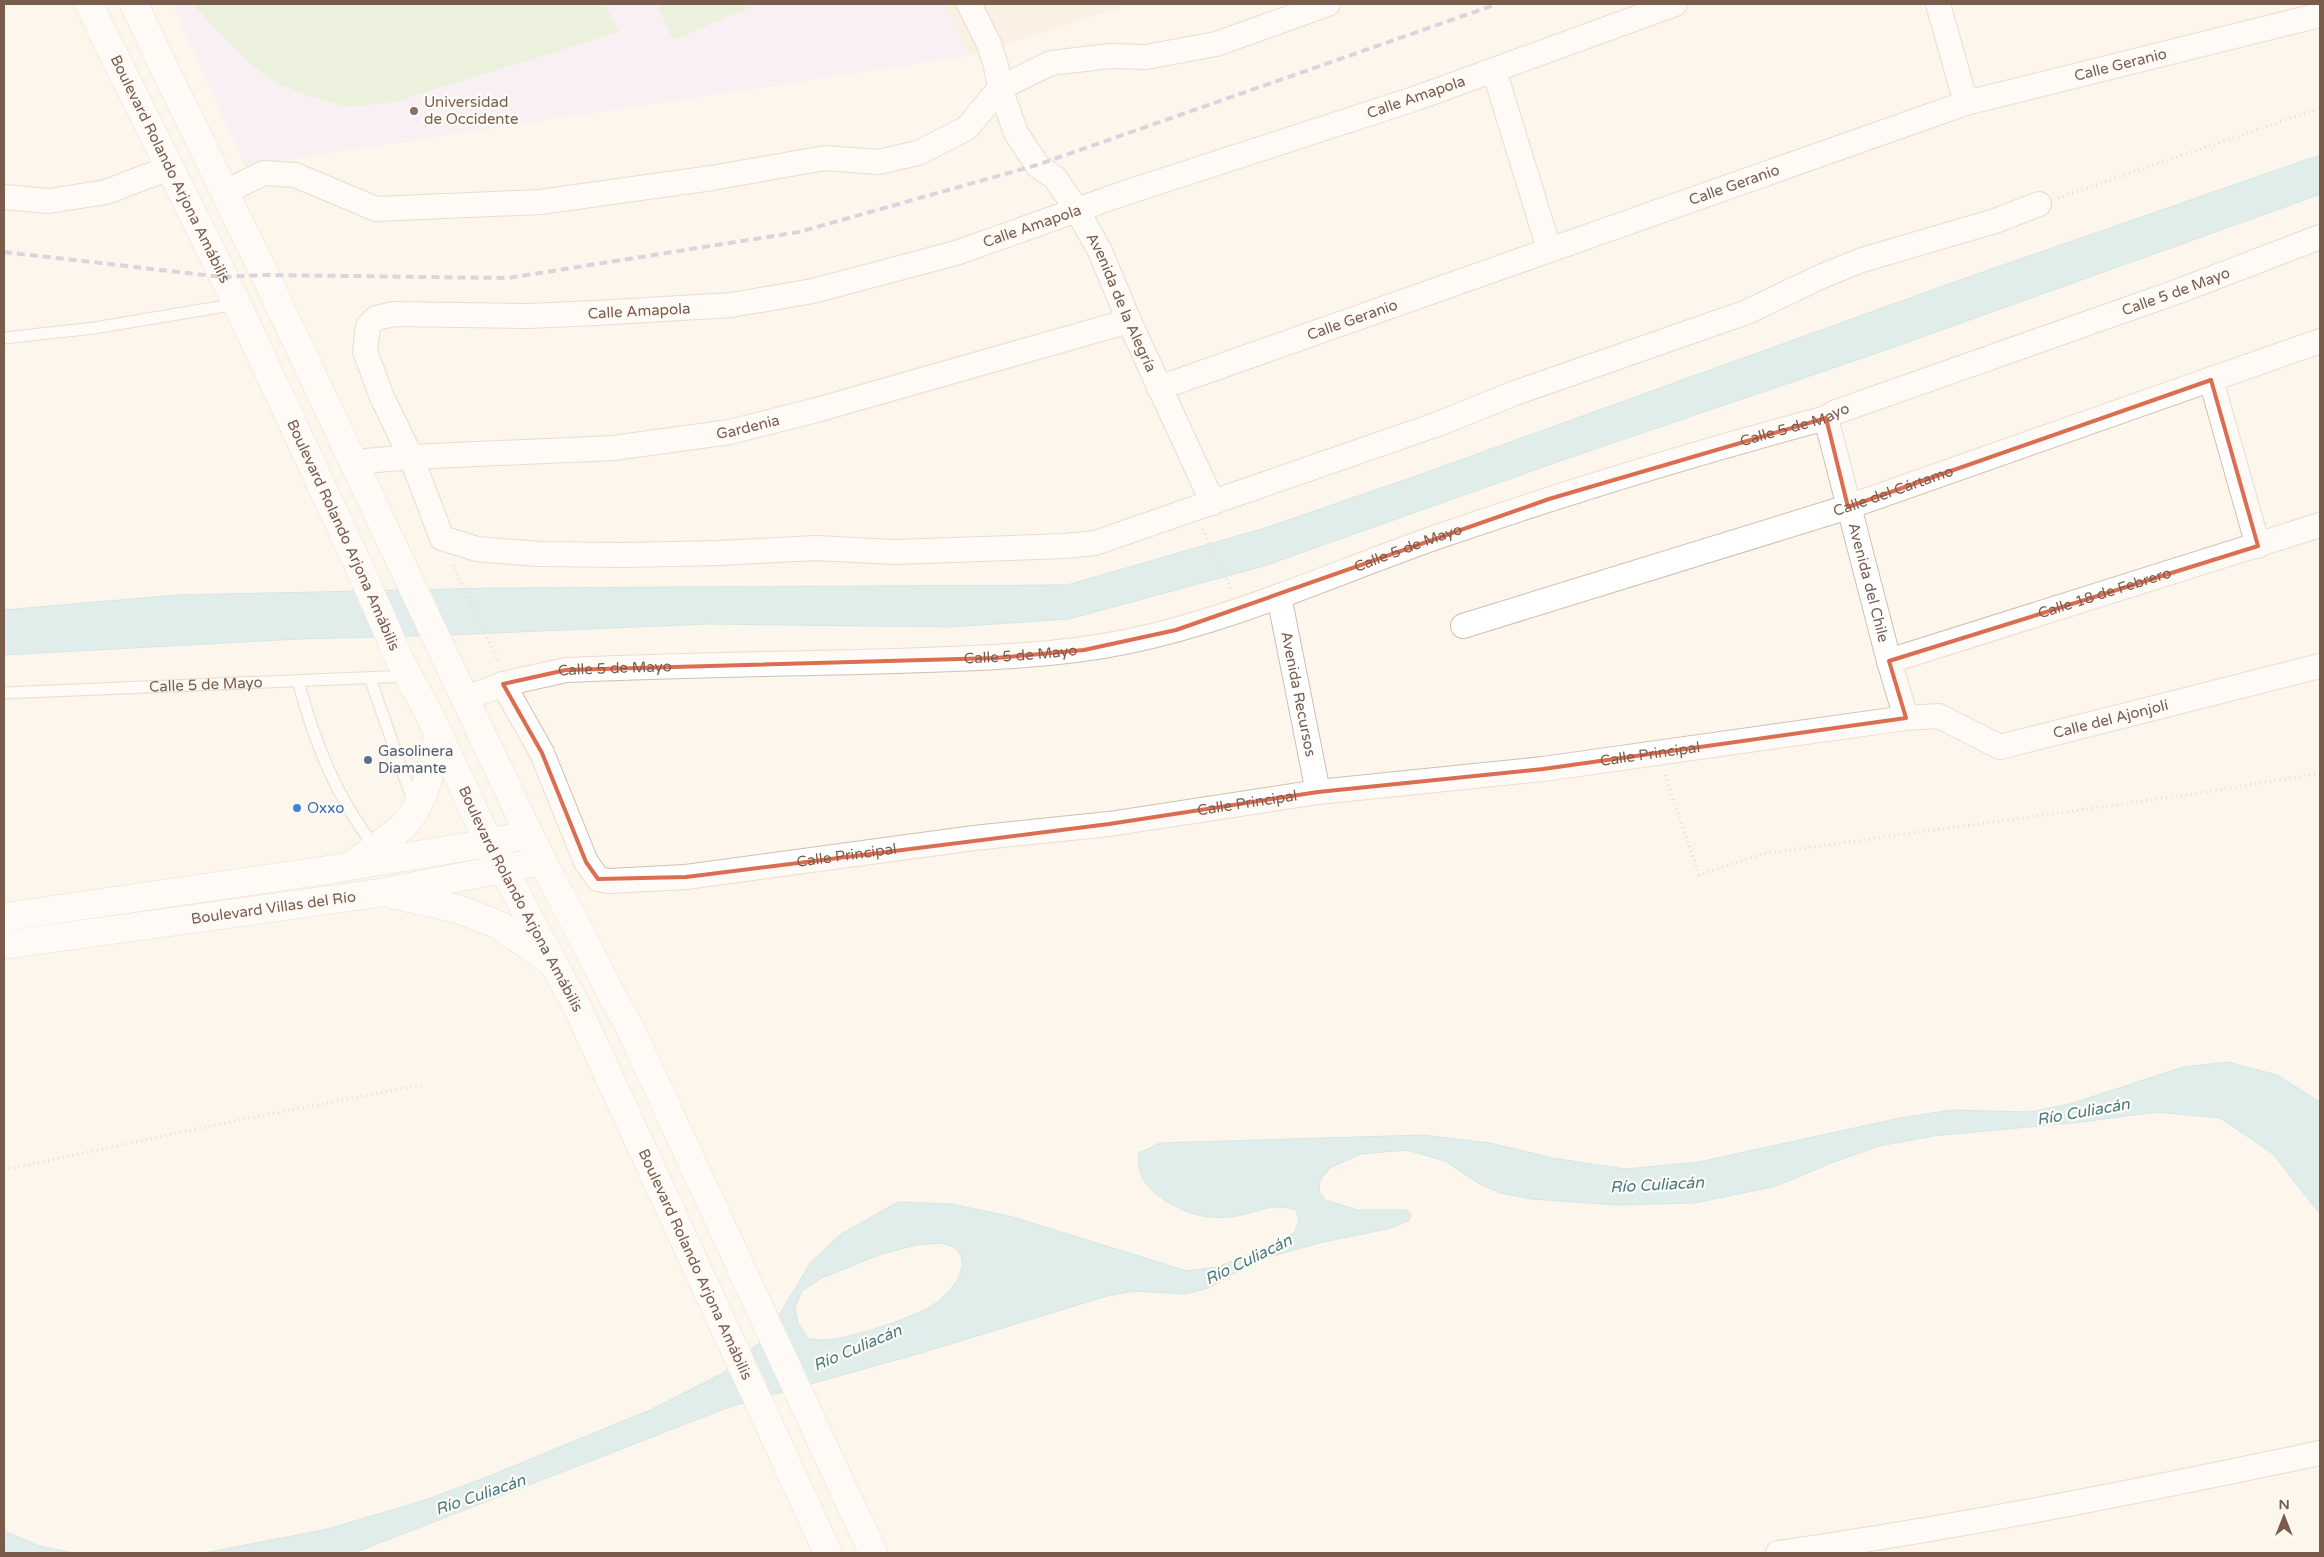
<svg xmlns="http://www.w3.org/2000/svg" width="2324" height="1557" font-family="'Varela Round',sans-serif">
<rect width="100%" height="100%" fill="#fdf6ec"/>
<!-- residential -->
<path fill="#f5e8da" d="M944,4H1131L969,56Z"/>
<!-- education -->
<path fill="#f3e8fa" d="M172,4H944L969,56L245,166Z"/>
<!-- green -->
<path fill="#d8ecc9" d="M193,4H605L619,32L391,103L346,107L305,95L276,83L249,63L220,35Z
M657,4H759L673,40Z"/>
<!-- water -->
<path fill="#bfe3e8" stroke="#a5d3da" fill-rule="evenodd" d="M2320,155V194L2299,202L1883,351L1560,461L1264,566L1069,619L950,627L706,624L447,635L299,639L4,655V610L177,595L497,588L1067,585L1265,528L1416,476L1957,281Z
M2228,1062L2277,1075L2320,1102V1214L2272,1153L2220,1118L2157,1112L2081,1122L1933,1136L1879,1146L1831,1163L1777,1186L1694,1203L1616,1205L1532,1199L1500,1193L1478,1183L1445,1161L1407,1150L1361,1154L1330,1168L1320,1180L1319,1191L1325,1200L1358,1210H1407L1411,1215L1409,1221L1387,1229L1323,1242L1255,1261L1209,1288L1186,1294L1134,1291L1107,1296L921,1353L732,1406L354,1553H204L328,1529L425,1500L487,1477L650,1410L723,1373L765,1338L811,1262L841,1234L898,1202L951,1204L1013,1217L1187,1271L1217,1267L1264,1249L1294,1233L1299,1221L1296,1210C1268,1201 1255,1215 1229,1217C1201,1220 1176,1210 1155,1193C1143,1184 1136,1167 1139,1153L1160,1143L1423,1135L1490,1143L1552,1158L1625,1169L1699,1162L1900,1118L1952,1110L2030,1112L2070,1104L2183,1067ZM939,1243C950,1245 959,1247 962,1259C965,1279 942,1301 926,1309C902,1321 860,1335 834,1339C826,1341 816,1339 808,1339L798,1323L795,1307L802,1291L822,1278L879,1255L916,1245Z
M4,1531L39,1546L75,1553H10L4,1551Z"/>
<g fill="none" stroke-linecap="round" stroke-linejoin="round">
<defs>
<g id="lane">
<path d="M4,338L94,328L237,304"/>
<path d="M370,678L414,804"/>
<path d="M298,681C315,743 335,795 374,846"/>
<path id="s1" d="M4,693L407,676"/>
</g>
<g id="street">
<path id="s2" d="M969,4L989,44L996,66L1000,88L1016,133L1037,165L1055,178L1077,210L1100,251L1129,321L1213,503"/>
<path d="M1675,4L1417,98L1119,195L956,253L813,291L731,305L597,313L527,316L394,314L376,318L368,326L365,351L382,397L411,457L442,538L477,549L500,551L540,554L623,555L719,553L816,548L895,552L1065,546L1095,543L1438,424L1515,393L1747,312L1820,277L1862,260L1995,221L2039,204"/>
<path d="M1938,4L1966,103"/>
<path d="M1494,70L1549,249"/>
<path d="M225,192L264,173L295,175L376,209L540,202L712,178L825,158L878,162L918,153L967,128L1000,88L1051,63L1110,56L1146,57L1216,44L1328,4"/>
<path d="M4,197L49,201L106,192L169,168"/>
<path d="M2211,380L2258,546"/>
<path id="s3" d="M1159,388L1966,103L2320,15"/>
<path id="s4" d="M1826,418L1889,661L1906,718"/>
<path id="s5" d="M354,462L411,457L613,448L730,432L813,411L1129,321"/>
<path id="s6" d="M1279,596L1318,792"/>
<path id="s7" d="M1463,626L1848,507L2320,341"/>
<path id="s8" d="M1889,661L2320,525"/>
<path id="s9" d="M503,684L542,753L586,862L598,879L609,881L686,877L974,838L1109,824L1318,792L1543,769L1906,718L1939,716L2000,747L2320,666"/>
<path id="s10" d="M467,698L503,684L566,670C677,665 788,664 898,661C975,658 1050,657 1125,642C1234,620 1336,572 1440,536C1567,492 1696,453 1826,418L1836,412L2179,291L2320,237"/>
<path d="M1778,1553C1960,1527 2140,1491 2320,1453"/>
</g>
<g id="secondary">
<path id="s11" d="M89,4L237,304L357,562L400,660L430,716L489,843L578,1009L828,1553"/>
<path d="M134,4L170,80L265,275L529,834L610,992L629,1026L873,1553"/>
<path d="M354,864C369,851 386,841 401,828C426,805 431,766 438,735"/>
<path d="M395,895L458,909L499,925L551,962"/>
<path d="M4,917L327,870L489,843L529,834"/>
<path id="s12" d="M4,945L379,893L543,861"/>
</g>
</defs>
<!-- lane casing -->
<use href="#lane" stroke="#d1beb0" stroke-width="13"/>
<!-- street casing -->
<use href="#street" stroke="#d1beb0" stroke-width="26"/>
<!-- secondary casing -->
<use href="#secondary" stroke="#d6c0b0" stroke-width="29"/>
<!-- path -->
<path stroke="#d9b8a5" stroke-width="3" stroke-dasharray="1 4" stroke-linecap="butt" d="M2058,198L2320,108
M1202,529L1232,591
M453,565L498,661
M1665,775L1699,875L1762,854L2194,794L2320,773
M4,1170L244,1119L421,1085"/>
<!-- lane -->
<use href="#lane" stroke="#fff" stroke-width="11"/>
<!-- street -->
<use href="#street" stroke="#fff" stroke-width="24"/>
<!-- secondary -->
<use href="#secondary" stroke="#fff" stroke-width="28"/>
<!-- rail -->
<path stroke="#b9a8c9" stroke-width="4" stroke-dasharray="8 5" stroke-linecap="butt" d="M4,252L222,277L265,275L508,278L799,232L1037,165L1497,4"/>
</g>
<!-- marked area -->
<path d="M0 0H2324V1557H0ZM2211,380L2258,546L1889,661L1906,718L1543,769L1318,792L1109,824L686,877L598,879L586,862L542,753L503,684L566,670L996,658L1084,650L1176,630L1549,499L1826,418L1848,507Z" fill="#fdf6ec" fill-opacity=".55" fill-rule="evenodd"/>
<path fill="none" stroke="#dc6d51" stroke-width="4" stroke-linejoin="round" d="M2211,380L2258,546L1889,661L1906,718L1543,769L1318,792L1109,824L686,877L598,879L586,862L542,753L503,684L566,670L996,658L1084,650L1176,630L1549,499L1826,418L1848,507Z"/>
<!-- markers -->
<circle fill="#8d6e63" stroke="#fffaf3" stroke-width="2" cx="414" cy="111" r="5"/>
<circle fill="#5c6f8a" stroke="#fffaf3" stroke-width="2" cx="368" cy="760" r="5"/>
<circle fill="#3f7fe0" stroke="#fffaf3" stroke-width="2" cx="297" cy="808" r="5"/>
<g text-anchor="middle" stroke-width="4.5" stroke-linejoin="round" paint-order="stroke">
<!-- street labels -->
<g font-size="15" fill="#7a5c4d" stroke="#fffaf3">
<text dy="5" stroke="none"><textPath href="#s3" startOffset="1015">Calle Geranio</textPath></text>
<text transform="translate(1416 97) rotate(-19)" y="5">Calle Amapola</text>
<text dy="5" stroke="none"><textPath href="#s11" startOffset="184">Boulevard Rolando Arjona Amábilis</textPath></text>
<text dy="5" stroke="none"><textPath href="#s3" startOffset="610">Calle Geranio</textPath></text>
<text transform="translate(1032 226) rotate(-19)" y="5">Calle Amapola</text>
<text dy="5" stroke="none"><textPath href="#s10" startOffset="1772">Calle 5 de Mayo</textPath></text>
<text dy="5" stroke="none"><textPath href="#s2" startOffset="340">Avenida de la Alegría</textPath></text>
<text transform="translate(639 311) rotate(-3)" y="5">Calle Amapola</text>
<text dy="5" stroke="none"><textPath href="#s3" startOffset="205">Calle Geranio</textPath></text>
<text dy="5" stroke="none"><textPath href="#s10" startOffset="1368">Calle 5 de Mayo</textPath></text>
<text dy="5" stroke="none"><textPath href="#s5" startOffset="396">Gardenia</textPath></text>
<text dy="5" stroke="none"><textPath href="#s7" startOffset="451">Calle del Cártamo</textPath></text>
<text dy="5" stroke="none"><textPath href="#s11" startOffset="589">Boulevard Rolando Arjona Amábilis</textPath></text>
<text dy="5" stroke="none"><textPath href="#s10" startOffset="962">Calle 5 de Mayo</textPath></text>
<text dy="5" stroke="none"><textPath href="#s4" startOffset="170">Avenida del Chile</textPath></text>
<text dy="5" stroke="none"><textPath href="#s8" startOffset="226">Calle 18 de Febrero</textPath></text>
<text dy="5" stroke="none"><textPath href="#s10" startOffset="558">Calle 5 de Mayo</textPath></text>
<text dy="5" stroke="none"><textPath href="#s10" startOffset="152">Calle 5 de Mayo</textPath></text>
<text dy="5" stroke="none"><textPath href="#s1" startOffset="202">Calle 5 de Mayo</textPath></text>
<text dy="5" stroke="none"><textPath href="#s6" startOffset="100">Avenida Recursos</textPath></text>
<text dy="5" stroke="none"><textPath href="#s9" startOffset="1752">Calle del Ajonjolí</textPath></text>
<text dy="5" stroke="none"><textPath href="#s9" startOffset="1278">Calle Principal</textPath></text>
<text dy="5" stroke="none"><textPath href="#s9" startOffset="872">Calle Principal</textPath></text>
<text dy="5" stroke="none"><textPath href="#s9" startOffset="468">Calle Principal</textPath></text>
<text dy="5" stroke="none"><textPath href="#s11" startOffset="994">Boulevard Rolando Arjona Amábilis</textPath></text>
<text dy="5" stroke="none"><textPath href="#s12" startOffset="272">Boulevard Villas del Río</textPath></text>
<text dy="5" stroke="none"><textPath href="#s11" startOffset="1399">Boulevard Rolando Arjona Amábilis</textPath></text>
</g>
<!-- education labels -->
<g font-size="15" fill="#785e54" stroke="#fffaf3" text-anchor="start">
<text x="424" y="107">Universidad<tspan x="424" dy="17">de Occidente</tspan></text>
</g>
<!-- service labels -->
<g font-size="15" fill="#4e5e75" stroke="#fffaf3" text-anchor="start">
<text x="378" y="756">Gasolinera<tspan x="378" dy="17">Diamante</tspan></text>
</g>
<!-- shop labels -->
<g font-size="15" fill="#366cbe" stroke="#fffaf3" text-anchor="start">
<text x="307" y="813">Oxxo</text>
</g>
<!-- water labels -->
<g font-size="16" font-style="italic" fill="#437c86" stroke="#fffaf3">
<text transform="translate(2083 1111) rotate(-10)" y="6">Río Culiacán</text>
<text transform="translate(1657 1184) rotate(-3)" y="6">Río Culiacán</text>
<text transform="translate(1248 1259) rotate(-26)" y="6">Río Culiacán</text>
<text transform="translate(857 1347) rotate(-23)" y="6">Río Culiacán</text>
<text transform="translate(480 1494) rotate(-19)" y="6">Río Culiacán</text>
</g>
</g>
<!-- border -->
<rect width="2324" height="1557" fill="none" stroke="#7a5c4d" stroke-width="10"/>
<!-- north arrow -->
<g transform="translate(2284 1517)" stroke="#fffaf3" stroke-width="4" paint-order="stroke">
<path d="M0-4L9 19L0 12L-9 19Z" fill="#7a5c4d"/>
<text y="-8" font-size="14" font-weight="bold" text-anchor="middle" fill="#7a5c4d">N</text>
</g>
</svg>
